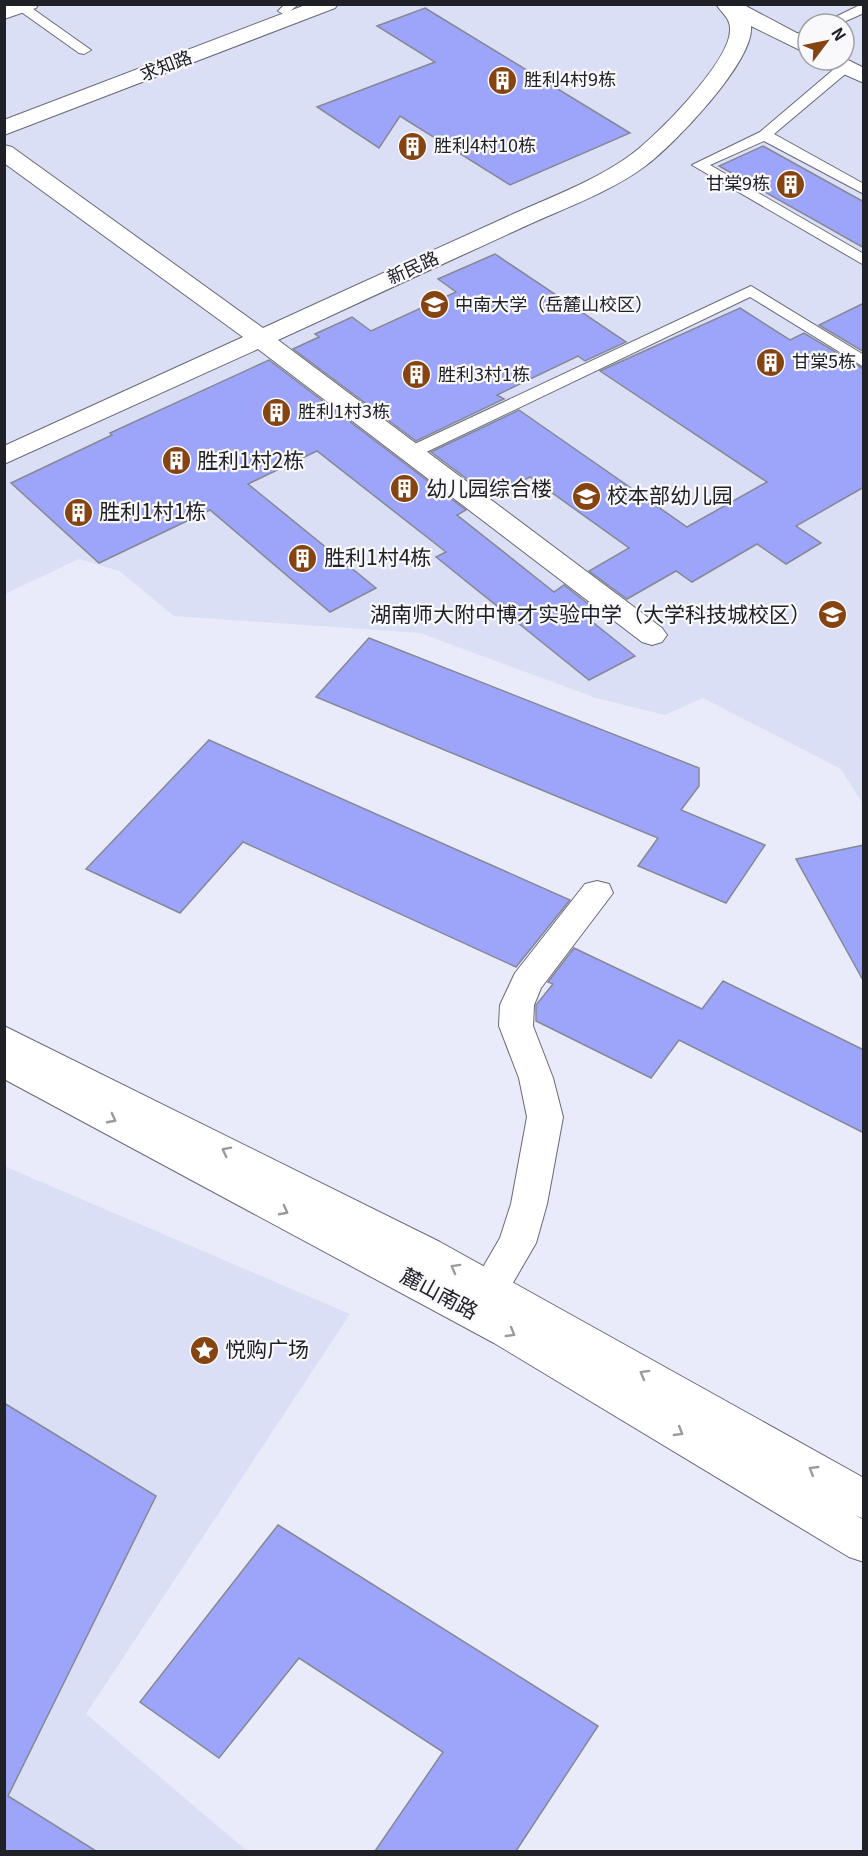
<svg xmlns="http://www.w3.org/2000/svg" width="868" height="1856" font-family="Georgia,'Noto Sans SC',serif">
<rect width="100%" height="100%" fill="#e9ebfb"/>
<!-- built -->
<path fill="#dbdff5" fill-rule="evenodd" d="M4,5H863V804L841,769L703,698L665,715L596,698L420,633L174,616L119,571L79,559L5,594ZM808,24H844V60H808Z
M4,1166L350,1314L86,1714L247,1851H5Z"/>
<!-- building -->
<path fill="#9ca5f9" stroke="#868896" stroke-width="1.5" d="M425,8L630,133L510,185L400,116L379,148L317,107L435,62L377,26Z
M763,146L864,202V248L719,166Z
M495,254L626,342L585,361L578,356L497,395L504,399L416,441L293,349L319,337L315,334L352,317L371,331L456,292L438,279Z
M864,303V352L819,325Z
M740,308L790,340L804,333L864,369V487L796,526L821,543L786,564L757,544L692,582L676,571L627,599L589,571L629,548L530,477L491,497L431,452L519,410L687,527L767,482L600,371Z
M269,360L466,510L457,515L554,592L564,585L601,614L590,620L635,656L589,680L436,557L446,552L317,451L248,484L376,588L330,612L210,510L99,563L11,483L112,435L110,433Z
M369,638L699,768V786L681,810L765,845L726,903L638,866L658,838L316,697Z
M209,740L570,900L516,967L243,842L180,913L86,869Z
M864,845V982L796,859Z
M574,948L702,1009L723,981L864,1050V1133L679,1040L651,1078L536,1021V1005L553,984L548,982Z
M4,1403L156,1496L8,1796L96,1851H4Z
M278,1525L598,1726L516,1851H375L443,1752L299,1658L219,1758L140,1702Z"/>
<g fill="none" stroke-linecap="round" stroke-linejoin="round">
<defs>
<path id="lane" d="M10,4H26L91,50L84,54L79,53Z
M285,4H299L285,15L278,11Z
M862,4L864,13L839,24H821Z
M808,29V38L792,43L785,39Z
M845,63L850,64V70L774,134L864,184V194L764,141L710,165L864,254V265L692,165L760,132L840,64Z
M751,286L864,355V367L750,297L418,456L412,457L404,452L406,448Z"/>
<path id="street" d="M8,4H39L36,8L4,19V6Z
M716,4H742L808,39V54L751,26C755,61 672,147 644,167C607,194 559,210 517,230C438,266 358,303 278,340L662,628L667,635L662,642L652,645L642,642L258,349L4,464V446L243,337L4,163V145L12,147L263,328C341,292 420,256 498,221C540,201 587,185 625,159C652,142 729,63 730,31C731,18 722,14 716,4Z
M844,58L864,68V83L823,65L820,60Z
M597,881L609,884L613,893L541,988L534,1005L533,1026L553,1078L563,1117L547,1204L536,1243L489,1324L476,1329L463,1324L457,1312L500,1238L511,1204L527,1117L519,1078L499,1026L500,1005L515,973L585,884Z"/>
<path id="secondary" d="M308,4H338L335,8L4,135V120Z
M4,1026L440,1242L864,1478V1519L855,1515L864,1520V1562L849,1557L494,1343L4,1079Z"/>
</defs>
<!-- lane casing -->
<use href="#lane" stroke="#686a77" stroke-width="2"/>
<!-- street casing -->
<use href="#street" stroke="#686a77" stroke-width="2"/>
<!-- secondary casing -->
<use href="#secondary" stroke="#686a77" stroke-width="2"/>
<!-- lane -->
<use href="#lane" fill="#fff" fill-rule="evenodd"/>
<!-- street -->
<use href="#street" fill="#fff" fill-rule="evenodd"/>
<!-- secondary -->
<use href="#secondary" fill="#fff" fill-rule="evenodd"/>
</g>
<!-- one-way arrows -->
<defs><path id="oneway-chevron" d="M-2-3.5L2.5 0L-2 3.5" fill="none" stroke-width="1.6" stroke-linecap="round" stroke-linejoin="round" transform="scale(1.5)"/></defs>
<g stroke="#9b9b9e">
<use href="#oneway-chevron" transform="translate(112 1119) rotate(28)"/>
<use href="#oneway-chevron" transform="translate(226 1151) rotate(-153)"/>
<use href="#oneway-chevron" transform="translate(284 1211) rotate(28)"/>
<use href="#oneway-chevron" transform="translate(455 1268) rotate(-151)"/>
<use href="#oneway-chevron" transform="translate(511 1333) rotate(30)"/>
<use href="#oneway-chevron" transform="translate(644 1374) rotate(-151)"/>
<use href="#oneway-chevron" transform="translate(679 1432) rotate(31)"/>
<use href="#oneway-chevron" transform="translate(813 1470) rotate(-149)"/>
</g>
<!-- icons -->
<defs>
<symbol id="building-disc" viewBox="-11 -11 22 22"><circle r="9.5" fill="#864412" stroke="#f9f9fc"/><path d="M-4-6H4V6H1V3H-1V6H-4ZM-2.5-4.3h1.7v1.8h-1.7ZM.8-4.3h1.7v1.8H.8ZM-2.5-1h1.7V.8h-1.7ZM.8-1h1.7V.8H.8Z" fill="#fff"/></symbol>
<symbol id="university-disc" viewBox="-11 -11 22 22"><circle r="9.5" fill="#864412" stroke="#f9f9fc"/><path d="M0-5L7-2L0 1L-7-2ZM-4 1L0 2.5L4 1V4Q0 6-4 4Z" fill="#fff"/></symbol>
<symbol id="school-disc" viewBox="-11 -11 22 22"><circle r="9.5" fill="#864412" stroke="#f9f9fc"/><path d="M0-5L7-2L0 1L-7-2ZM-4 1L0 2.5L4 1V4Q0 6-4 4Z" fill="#fff"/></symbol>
<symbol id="sight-disc" viewBox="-11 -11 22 22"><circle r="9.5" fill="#864412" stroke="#f9f9fc"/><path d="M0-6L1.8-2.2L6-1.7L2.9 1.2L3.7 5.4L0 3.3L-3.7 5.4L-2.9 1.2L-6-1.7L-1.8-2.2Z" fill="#fff"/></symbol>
</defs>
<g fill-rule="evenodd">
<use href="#building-disc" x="486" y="64" width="33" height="33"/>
<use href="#building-disc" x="396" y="130" width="33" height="33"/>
<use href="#building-disc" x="774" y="168" width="33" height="33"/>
<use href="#university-disc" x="418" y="288" width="33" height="33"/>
<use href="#building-disc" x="754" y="346" width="33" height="33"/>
<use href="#building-disc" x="400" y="358" width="33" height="33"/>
<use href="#building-disc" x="260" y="396" width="33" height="33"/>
<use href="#building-disc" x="160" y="444" width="33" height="33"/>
<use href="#building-disc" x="388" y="472" width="33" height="33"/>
<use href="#school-disc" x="570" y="480" width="33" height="33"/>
<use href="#building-disc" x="62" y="496" width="33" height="33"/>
<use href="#building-disc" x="286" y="542" width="33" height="33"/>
<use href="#school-disc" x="816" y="598" width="33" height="33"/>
<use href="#sight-disc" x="188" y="1334" width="33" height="33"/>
</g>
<g text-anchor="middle" stroke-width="4.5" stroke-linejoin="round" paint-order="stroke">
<!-- far-street labels -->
<g font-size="18" fill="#202127" stroke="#f9f9fc">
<text transform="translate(166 66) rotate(-21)" y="6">求知路</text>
<text transform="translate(413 268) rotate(-24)" y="6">新民路</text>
</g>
<!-- far-poi labels -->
<g font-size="18" fill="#202127" stroke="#f9f9fc" text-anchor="start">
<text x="524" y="86">胜利4村9栋</text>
<text x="434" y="152">胜利4村10栋</text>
<text x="770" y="190" text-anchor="end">甘棠9栋</text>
<text x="455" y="311">中南大学（岳麓山校区）</text>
<text x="792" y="368">甘棠5栋</text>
<text x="438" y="381">胜利3村1栋</text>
<text x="298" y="418">胜利1村3栋</text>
</g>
<!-- poi labels -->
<g font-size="21" fill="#202127" stroke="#f9f9fc" text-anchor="start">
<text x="197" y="468">胜利1村2栋</text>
<text x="426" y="496">幼儿园综合楼</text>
<text x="607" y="503">校本部幼儿园</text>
<text x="99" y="519">胜利1村1栋</text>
<text x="324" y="565">胜利1村4栋</text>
<text x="811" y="622" text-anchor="end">湖南师大附中博才实验中学（大学科技城校区）</text>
<text x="225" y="1357">悦购广场</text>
</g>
<!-- street labels -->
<g font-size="21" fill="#202127" stroke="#f9f9fc">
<text transform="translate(439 1294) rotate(28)" y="7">麓山南路</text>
</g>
</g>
<!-- border -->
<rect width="868" height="1856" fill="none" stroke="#202127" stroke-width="12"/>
<!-- north arrow -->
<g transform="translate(826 42) rotate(58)"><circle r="28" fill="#f9f9fc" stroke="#a2a3a7" stroke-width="1.5"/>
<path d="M0-4.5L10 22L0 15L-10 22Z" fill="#864412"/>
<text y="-9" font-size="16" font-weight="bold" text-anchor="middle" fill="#202127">N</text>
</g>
</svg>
